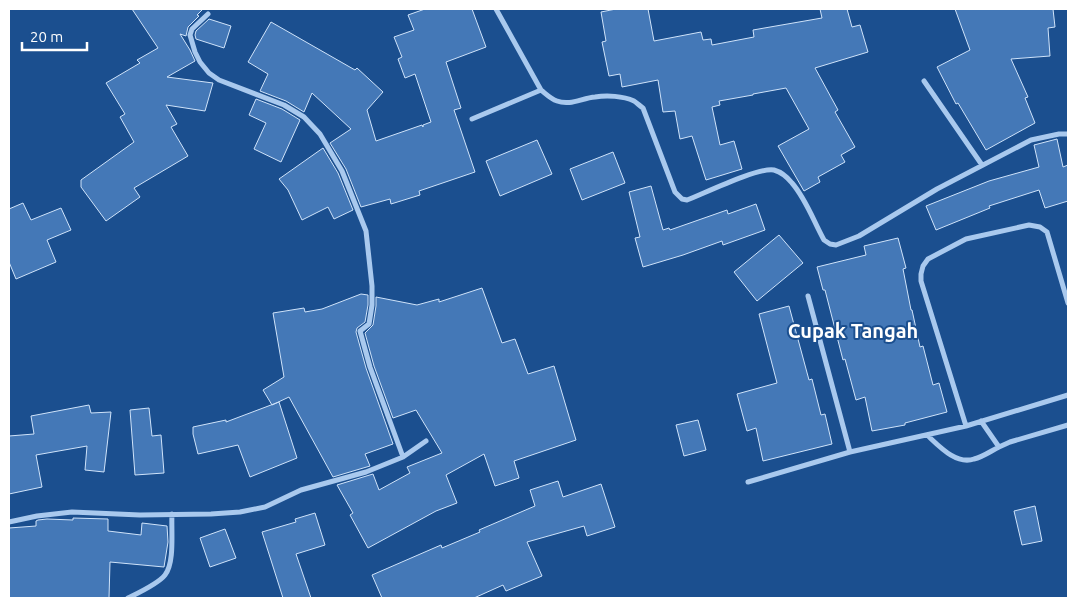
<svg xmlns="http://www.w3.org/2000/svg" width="1077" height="607" font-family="Ubuntu,sans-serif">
<rect width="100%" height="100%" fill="#1b4f8f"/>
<!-- building -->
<path fill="#4478b7" stroke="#cfe3fa" d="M132,9H203L197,15L199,16L188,27L186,36L180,34L190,50L195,61L167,77L213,83L205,111L166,105L177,124L171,127L188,156L134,188L140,197L106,221L81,187V180L134,142L120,117L125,114L106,83L140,63L137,60L158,48Z
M425,9H472L486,47L446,62L461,108L454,110L475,172L419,191L420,195L391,204L390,199L361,207L346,169L330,143L351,129L312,93L304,112L286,101L260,91L268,74L248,62L271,22L355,70L357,68L383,92L367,110L376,141L422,125L423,127V125L431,122L415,74L405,78L398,59L402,57L394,37L414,30L408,15Z
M616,9H648L654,41L701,32L703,40L711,39L712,45L754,37L753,30L822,18L820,9H847L852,27L860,25L868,52L815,68L838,110L835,112L855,147L841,155L845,162L818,177L820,182L804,191L778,146L809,129L786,88L753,94V95L719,101L720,105L712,107L720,145L734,141L742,169L706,180L692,136L680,139L675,111L663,112L658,80L622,87L620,74L609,76L602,42L606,41L601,12Z
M955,9H1053L1055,27L1048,28L1050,56L1011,59L1028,97L1025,98L1035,123L986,150L958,103L956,104L937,67L970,50Z
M209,19L231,26L224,48L196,39L195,35L196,31Z
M256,99L282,109L300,120L281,162L254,149L266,123L249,115Z
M1057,139L1063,167L1068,165V201L1045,208L1039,190L989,206L990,208L936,230L926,206L989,181L1039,167L1034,145Z
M537,140L552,174L500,196L486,161Z
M323,148L338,173L353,210L334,219L328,207L302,220L288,190L279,179Z
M613,152L625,183L582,200L570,169Z
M651,186L663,230L669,228L670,230L727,210L728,214L756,204L765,230L723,245L722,241L683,255L643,267L635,238L640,237L629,192Z
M23,203L31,220L61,208L71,230L47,240L56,262L16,279L9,262V209Z
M779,235L803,263L757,301L734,272Z
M898,238L906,268L903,269L911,310H912L920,347L923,346L933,385L939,383L947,412L905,423V425L872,431L865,397L856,400L845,359L843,360L825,290H823L817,267L866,255L864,246Z
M482,288L502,343L515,339L528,374L554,366L576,440L514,461L519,478L495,486L484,454L446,475L457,503L436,511L368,548L350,515L353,513L337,485L373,474L379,490L410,473L407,467L442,453L416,410L393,418L374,366L365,333L373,325L376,306V297L417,305L439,299V302Z
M361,294L368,295V305L365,322L357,328L356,332L366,368L393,444L365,454L370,466L333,477L289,397L272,405L263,390L284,377L273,313L304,308L305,312L322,309Z
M789,306L809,380L812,379L821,415L825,414L832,444L763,461L756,428L747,431L737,394L777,383L759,314Z
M279,402L297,458L250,477L238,445L198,454L193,434V427L226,420V422Z
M89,405L91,413L111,412L104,472L85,470L87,446L36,455L42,487L9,494V436L34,434L31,416Z
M149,408L152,436L161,435L164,473L135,475L130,410Z
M698,420L706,450L684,456L676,425Z
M558,481L563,497L601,484L615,527L587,536L584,526L527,542L542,576L506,591L503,585L474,598H382L372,575L441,545L442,548L480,532L479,530L535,506L530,490Z
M1035,506L1042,541L1022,545L1014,511Z
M315,513L325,545L296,554L311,598H283L262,532L296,522L295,519Z
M73,518L108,519V531L141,535L142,523L167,526L168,542L164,567L110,562L109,598H9V528L36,526V521L38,520L47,519L73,520Z
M225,529L236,558L210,567L200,538Z"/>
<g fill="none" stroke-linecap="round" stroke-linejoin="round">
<!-- minor -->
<path stroke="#a9c9ee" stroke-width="5" d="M496,9L541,90C546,94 551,99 557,101C570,106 582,98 595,97C607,95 623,96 634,101C637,103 640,106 643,108L675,192L682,199L687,200C705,193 758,167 774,170C781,172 788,178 792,183C806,199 814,222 824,240L830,244L836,245L859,236L937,189L1031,140L1059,134H1068
M208,14L192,29L190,35L195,52L200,62L209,73L219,80L284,105L304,117L320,134L342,171L366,231L372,286V305L369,324L360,331L370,367L403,457
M924,81L982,165
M472,119L541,90
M808,296L850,452
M981,421L999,447L1010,442L1068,425
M966,426L921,281V274L923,266L928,259L966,239L1029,225L1040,227L1047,232L1068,303
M927,435C939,446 956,465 974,459C983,457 991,451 999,447
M748,482L850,452L966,426L1068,395
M9,522L37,516L72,512L140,515L211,514L240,512L265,507L301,490L366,472L403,457L426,441
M128,598C138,593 158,584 165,575C175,562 171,531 172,514"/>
</g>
<g text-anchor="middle" stroke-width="4" stroke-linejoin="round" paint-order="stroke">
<!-- quarter labels -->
<g font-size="20" font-weight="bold" fill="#fff" stroke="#1b4f8f">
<text x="853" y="338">Cupak Tangah</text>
</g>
</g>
<!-- border -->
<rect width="1077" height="607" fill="none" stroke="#ffffff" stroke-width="20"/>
<!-- scale -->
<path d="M22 42v8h65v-8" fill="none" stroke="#ffffff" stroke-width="2.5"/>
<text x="30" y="42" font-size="15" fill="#ffffff" stroke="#1b4f8f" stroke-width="4" paint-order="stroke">20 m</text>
</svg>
